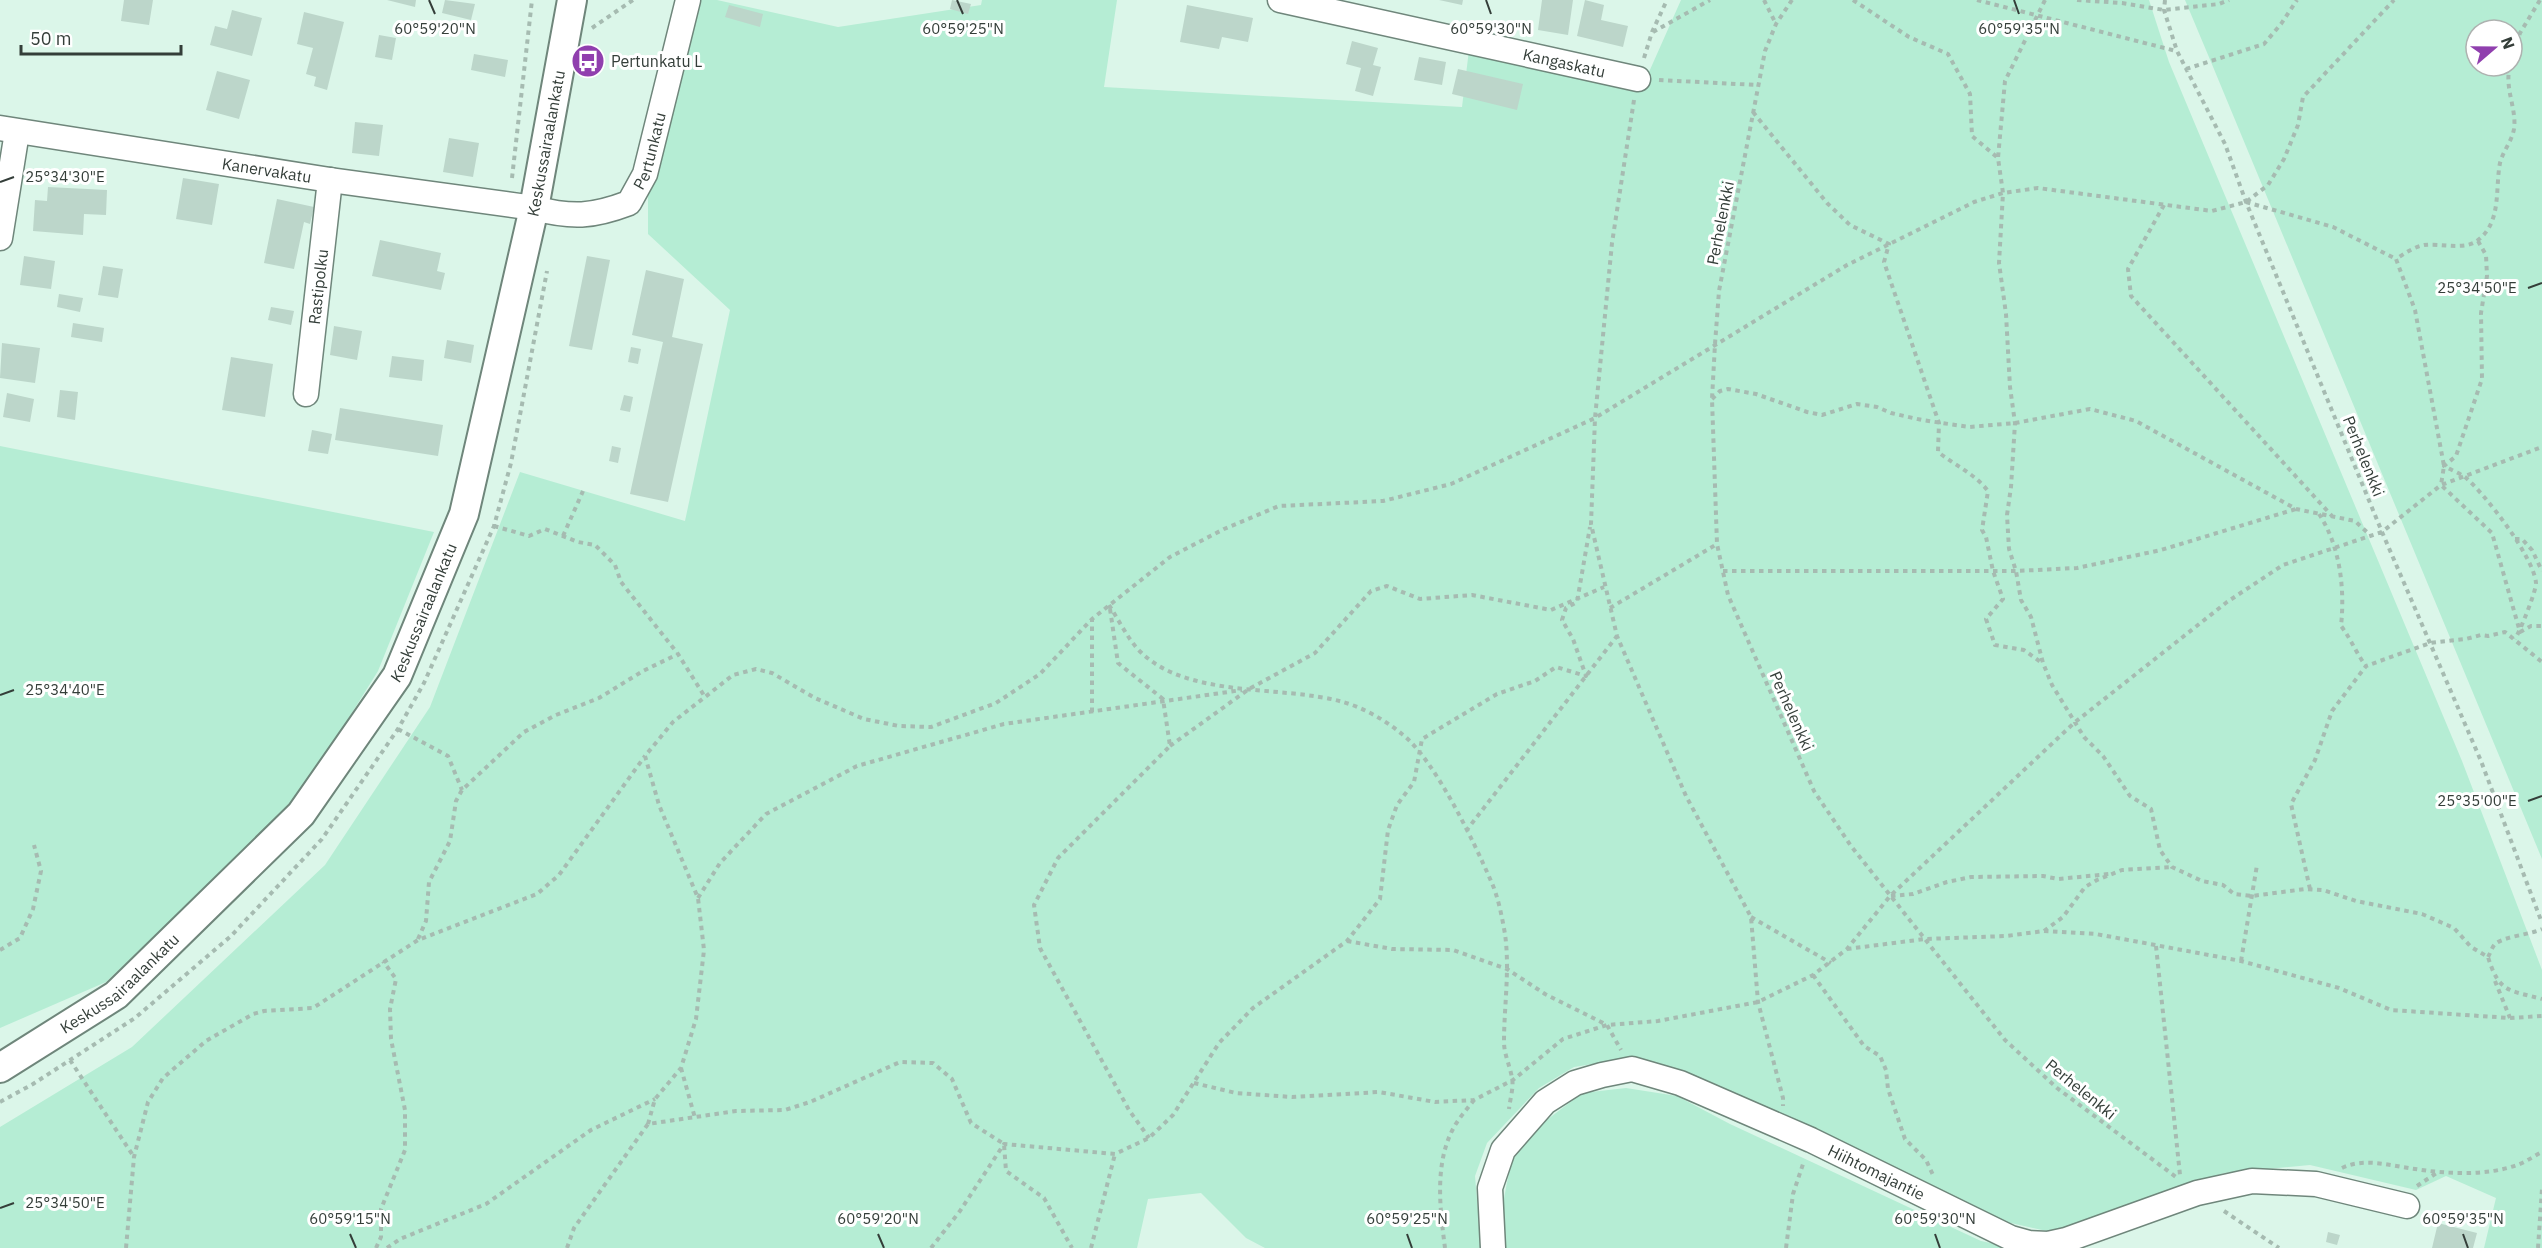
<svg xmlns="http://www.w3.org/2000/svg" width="2542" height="1248" font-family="'IBM Plex Sans',sans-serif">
<rect width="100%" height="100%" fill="#dbf6e9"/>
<!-- green -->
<path fill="#b5edd4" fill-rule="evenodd" d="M698,0H717L838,27L981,5L982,0H1117L1104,87L1462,107L1469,50L1645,81L1681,0H2149L2169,62L2462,761L2542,970V1248H2484L2496,1198L2446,1176L2416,1190L2310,1165L2224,1173L2051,1232L1989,1218L1682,1071L1635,1057L1574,1067L1539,1088L1487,1143L1475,1176L1481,1248H1265L1246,1238L1201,1193L1148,1199L1137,1248H0V1127L132,1047L325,865L430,707L520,472L685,521L730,310L648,234V184Z
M2185,0H2542V859L2211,62ZM2476,30H2512V66H2476Z
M0,446L434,532L378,671L297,801L106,982L0,1028Z
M1626,1088L1677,1096L1730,1124L1981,1241L2015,1248H1504L1499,1224L1511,1162L1539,1126L1582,1093Z"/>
<!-- building -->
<path fill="#bcd6ca" d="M124,0H153L149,25L121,21Z
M387,0H416L415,7Z
M445,0L475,4L471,20L442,13Z
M952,0L971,4L968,14L950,9Z
M1439,0H1463L1462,5Z
M1542,0H1573L1568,35L1538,30Z
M1585,0L1604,5L1601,20L1628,26L1623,47L1577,36Z
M729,5L763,14L760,27L725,17Z
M1187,5L1253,18L1248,42L1222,37L1219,49L1180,42Z
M232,10L262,18L252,56L210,45L215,26L227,29Z
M304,12L344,22L327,90L314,86L316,77L306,74L313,48L297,44Z
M379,35L396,38L392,60L375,57Z
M1352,41L1378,48L1373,65L1381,67L1373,96L1355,91L1361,68L1346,64Z
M474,54L508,60L505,77L471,70Z
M1419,57L1446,62L1442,85L1414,80Z
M1458,69L1523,84L1517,110L1452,94Z
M217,71L250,80L239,119L206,110Z
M355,122L383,125L379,156L352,153Z
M449,138L479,143L473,177L443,172Z
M183,178L219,184L212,225L176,219Z
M48,187L107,190L106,215L84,214L83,235L33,231L35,200L47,201Z
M277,199L314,207L310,224L304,222L294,269L264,263Z
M380,240L441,253L437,271L445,273L441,290L372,276Z
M24,256L55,261L51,289L20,285Z
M587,256L610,260L592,350L569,346Z
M103,266L123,269L118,298L98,295Z
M646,270L684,279L672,337L703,344L668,502L630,494L663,342L632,335Z
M59,294L83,298L80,312L57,307Z
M271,307L294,311L291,325L268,320Z
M73,323L104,328L102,342L71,337Z
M334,326L362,331L357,360L330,355Z
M447,340L474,345L471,363L444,358Z
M2,343L40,348L35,383L0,378Z
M631,347L641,349L638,364L628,362Z
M392,356L424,360L422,381L389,377Z
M231,357L273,364L265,417L222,410Z
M60,390L78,392L75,420L57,417Z
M7,393L34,399L30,422L3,417Z
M624,395L633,397L630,412L620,410Z
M340,408L443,425L438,456L335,440Z
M312,430L332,434L328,454L308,451Z
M612,446L621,448L618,463L609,461Z
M2438,1223L2477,1233L2473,1248H2432Z
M2328,1232L2340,1235L2337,1245L2326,1242Z"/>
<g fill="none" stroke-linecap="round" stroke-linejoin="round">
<defs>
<g id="minor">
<path id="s1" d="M1280,0L1638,79"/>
<path id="s2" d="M0,128L330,180L534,208C572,218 592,217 629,203L645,174L688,0"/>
<path d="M0,238L17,132"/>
<path id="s3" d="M306,394L330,180"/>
<path id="s4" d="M1493,1248L1490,1188L1503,1150L1545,1102L1575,1083L1602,1075L1632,1069L1680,1083L1811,1140L2011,1238L2029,1243L2048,1244L2066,1240L2197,1193L2252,1181L2316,1184L2407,1206"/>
</g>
<g id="tertiary">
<path id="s5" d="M0,1068L116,995L301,814L397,676L464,514L534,208L572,0"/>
</g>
</defs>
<!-- minor casing -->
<use href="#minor" stroke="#6f867b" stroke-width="27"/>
<!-- tertiary casing -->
<use href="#tertiary" stroke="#6f867b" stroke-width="32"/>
<!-- path -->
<path stroke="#a6bbb1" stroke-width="4" stroke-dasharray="4.5 4.5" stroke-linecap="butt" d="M1764,0L1776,24
M1792,0L1776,24L1765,51L1719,291L1715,344L1712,399L1717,544L1728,595L1814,791L1851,846L2005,1040L2057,1088L2176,1177
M1853,0L1909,37L1948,54L1970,94L1972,136L1998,158
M1977,0L2176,51
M2045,0L2005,81L1998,158L2003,193L1999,263L2006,314L2010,387L2015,423L2011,487L2007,515L2009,549L2016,571L2021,600L2031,617L2043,663L2052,685L2084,737L2103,756L2130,796L2151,809L2160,850L2172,867L2202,881L2223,885L2234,894L2252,896L2305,889L2323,890L2356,901L2422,914L2454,928L2471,947L2488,957C2499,993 2509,990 2542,999
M2077,0L2122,3L2164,10L2219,4L2229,0
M2165,0L2164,10L2177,51L2225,144L2246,202L2382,532L2481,761L2542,923
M592,28L633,0
M1653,32L1710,0
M1644,58L1652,32L1667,0
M2512,61L2520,33L2540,0
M2510,66C2504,88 2517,109 2514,129C2512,141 2503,151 2500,163C2495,188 2502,222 2478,240C2465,251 2440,243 2424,245C2414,247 2405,253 2396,259L2415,310L2444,466L2441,485L2492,533L2520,632L2531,626H2542
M2186,69L2264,44L2281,24L2297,0
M1659,80L1757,85
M1634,100L1612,243L1595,418L1591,524L1617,636L1686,796L1751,917L1758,1002L1783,1098V1106
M1753,112L1827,203L1850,225L1889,244L1884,262L1939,423L1938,452C1956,466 1975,474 1988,491L1982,530L1986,537L1993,571L2003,599L1986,619L1995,645L2024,650L2042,663
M512,178L532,0
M2246,202L2333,227L2396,259
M2164,205L2128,269L2131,296L2332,516
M2478,241L2486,255L2487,276L2481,313L2482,379L2456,456L2444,466C2451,470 2459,473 2465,477C2485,494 2534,557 2536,583C2536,592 2520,631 2515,639
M1712,399L1720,391L1728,389L1756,394L1807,412L1822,415L1857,404L1877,407L1891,413L1922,420L1969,427L2015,423L2090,409L2136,421L2296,509L2355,521L2370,535
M2319,514C2340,546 2345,588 2341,626C2351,639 2356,653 2366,666
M494,526L529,536L545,529L578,542L595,545L615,565L621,582L678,654L705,697
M563,536L583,491
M2515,539H2522L2532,550L2542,571
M1723,571H2016L2077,568L2161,550L2296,509
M1109,605C1118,619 1126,635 1136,647C1182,700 1280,684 1343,702C1364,708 1385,720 1402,734C1435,760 1474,842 1491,881C1498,896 1502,917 1505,934C1510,970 1504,1006 1504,1042C1504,1054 1510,1066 1512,1078C1514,1087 1510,1099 1509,1109
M1610,608L1717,544
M1110,609L1118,663L1163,699L1170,746L1058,858L1034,905L1040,948L1129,1110L1149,1138
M1092,712V620
M398,729L448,756L462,790
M1170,746L1249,689L1315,653L1371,591L1387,586L1420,599L1472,595L1551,610L1604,587
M1466,831L1617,636
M2310,889L2291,804L2315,760L2332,711L2366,666L2430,643L2466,639L2481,635L2488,636L2505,632L2542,662
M1891,896L1913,894L1947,882L1971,877L2043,876L2058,879L2109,874
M698,898L720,863L766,814L857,766L1004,724L1242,690
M1751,917L1831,963
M2044,931L2063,917L2085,887L2097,880L2122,870L2171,867
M418,939L426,921L429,882L450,841L456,801L462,790L524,732L556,715L599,698L643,671L678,654
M1347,941L1392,949L1453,950L1507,969L1545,994L1607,1025L1621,1050
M2156,946L2180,1175
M1847,949L1925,939L2006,936L2044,931L2096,934L2241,961L2339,988L2391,1010L2510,1018L2542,1016
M0,950L20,938L33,909L41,871L34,845
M2488,957C2490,954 2492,947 2495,944C2505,936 2529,935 2542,929
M2241,961L2257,865
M1813,975L1864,1046L1880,1056L1886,1070L1888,1089L1905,1139L1926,1160L1933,1175
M2495,981L2510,1018
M70,1060L134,1157
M681,1068L695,1118
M1194,1083L1236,1093L1292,1097L1379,1092L1435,1102L1474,1100L1513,1080L1563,1039L1607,1025L1658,1021L1758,1002L1813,975L1847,949L1890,896L2074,723L2227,602L2283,565L2382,532L2441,485L2542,447
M0,1102L33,1084L135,1018L231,936L322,839L398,729L424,683L494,526L511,463L547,271
M648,1124L655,1099L681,1068L696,1019L704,950L698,898L659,805L645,756L673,722L705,697L733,675L756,669L772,673L815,698L864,719L899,726L931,727L996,703L1040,674L1092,619L1170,557L1224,529L1279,506L1383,501L1451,484L1595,418L1847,265L1974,202L2003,193L2038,188L2212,211L2246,202L2268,185L2284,159L2298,125L2303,97L2394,0
M2342,1168C2365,1157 2391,1166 2415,1169C2446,1174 2487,1176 2517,1165C2526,1162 2534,1156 2542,1152
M2417,1186L2438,1172
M2224,1211L2279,1248
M126,1248L134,1157L148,1102L163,1078L206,1041L253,1014L264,1011L313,1008L418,940L537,894L559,875L645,756
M376,1248L381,1237V1209L405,1150V1110L391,1039L390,1009L396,979L383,961
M387,1248L400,1239L486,1204L591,1130L655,1099
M567,1248L574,1228L648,1124L736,1111L785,1110L810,1102L900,1062L933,1063L952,1079L971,1123L1004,1144L1006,1171L1044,1198L1072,1248
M931,1248L960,1211L1004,1144L1115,1154L1149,1138L1173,1115L1219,1043L1253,1008L1347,941L1380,899L1388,830L1397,805L1414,782L1422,739L1497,694L1535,681L1556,667L1586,676L1573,639L1562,620L1566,608L1577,602L1590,527
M1091,1248L1115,1154
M1445,1248C1440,1209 1434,1163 1454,1127C1459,1118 1467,1109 1474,1100
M1786,1248L1793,1194L1804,1161
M2538,1248L2542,1189"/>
<!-- minor -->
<use href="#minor" stroke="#fff" stroke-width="24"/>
<!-- tertiary -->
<use href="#tertiary" stroke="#fff" stroke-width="28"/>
</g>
<!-- ticks -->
<path fill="none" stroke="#343e39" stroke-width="2" d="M429,0L435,14M957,0L963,14M1486,0L1491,14M2014,0L2019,14M0,182L14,177M2528,288L2542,283M0,695L14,690M2528,801L2542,796M0,1208L14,1203M350,1234L356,1248M878,1234L884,1248M1407,1234L1412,1248M1935,1234L1940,1248M2463,1234L2468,1248"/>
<!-- icons -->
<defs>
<symbol id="bus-disc" viewBox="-11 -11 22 22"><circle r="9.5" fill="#903fae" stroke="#fff"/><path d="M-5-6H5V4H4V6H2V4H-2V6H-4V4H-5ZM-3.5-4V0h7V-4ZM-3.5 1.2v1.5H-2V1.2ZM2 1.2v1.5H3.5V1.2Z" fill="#fff"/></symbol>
</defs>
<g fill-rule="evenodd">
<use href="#bus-disc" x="569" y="42" width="38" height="38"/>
</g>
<g text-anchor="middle" stroke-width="6" stroke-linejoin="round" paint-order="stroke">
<!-- poi labels -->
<g font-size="16" fill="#343e39" stroke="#fff" text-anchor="start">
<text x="611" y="67">Pertunkatu L</text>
</g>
<!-- street labels -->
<g font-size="16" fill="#343e39" stroke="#fff">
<text dy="6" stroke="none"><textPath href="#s1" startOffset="291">Kangaskatu</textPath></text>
<text dy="6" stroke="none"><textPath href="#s5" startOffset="1119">Keskussairaalankatu</textPath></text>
<text dy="6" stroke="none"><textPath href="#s2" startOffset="694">Pertunkatu</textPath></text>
<text dy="6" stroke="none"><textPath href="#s2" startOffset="270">Kanervakatu</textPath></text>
<text transform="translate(1720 223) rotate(-79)" y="6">Perhelenkki</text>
<text dy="6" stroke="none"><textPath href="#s3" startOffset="108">Rastipolku</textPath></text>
<text transform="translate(2364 456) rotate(68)" y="6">Perhelenkki</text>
<text dy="6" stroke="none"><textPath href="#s5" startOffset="633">Keskussairaalankatu</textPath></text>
<text transform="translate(1792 711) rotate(66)" y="6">Perhelenkki</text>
<text dy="6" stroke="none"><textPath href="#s5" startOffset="147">Keskussairaalankatu</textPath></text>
<text transform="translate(2081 1089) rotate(39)" y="6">Perhelenkki</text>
<text dy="6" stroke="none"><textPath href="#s4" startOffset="524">Hiihtomajantie</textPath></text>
</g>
</g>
<g font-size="15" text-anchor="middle" fill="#343e39" stroke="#fff" stroke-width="6" stroke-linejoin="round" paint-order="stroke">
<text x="435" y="34">60°59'20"N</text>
<text x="963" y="34">60°59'25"N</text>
<text x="1491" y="34">60°59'30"N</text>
<text x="2019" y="34">60°59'35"N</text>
<text x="65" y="182">25°34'30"E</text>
<text x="2477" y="293">25°34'50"E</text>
<text x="65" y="695">25°34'40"E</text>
<text x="2477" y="806">25°35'00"E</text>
<text x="65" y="1208">25°34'50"E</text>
<text x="350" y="1224">60°59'15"N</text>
<text x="878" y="1224">60°59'20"N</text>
<text x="1407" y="1224">60°59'25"N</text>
<text x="1935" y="1224">60°59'30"N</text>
<text x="2463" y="1224">60°59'35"N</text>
</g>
<!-- north arrow -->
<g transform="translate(2494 48) rotate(70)"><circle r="28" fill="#ffffff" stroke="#aeb2b0" stroke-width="1.5"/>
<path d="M0-4.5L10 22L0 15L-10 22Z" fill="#903fae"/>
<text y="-9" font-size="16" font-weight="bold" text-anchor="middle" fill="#343e39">N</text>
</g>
<!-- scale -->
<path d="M21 45v9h160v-9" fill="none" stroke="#343e39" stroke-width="3"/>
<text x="30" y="45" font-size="18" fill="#343e39" stroke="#ffffff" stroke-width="4.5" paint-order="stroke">50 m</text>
</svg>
